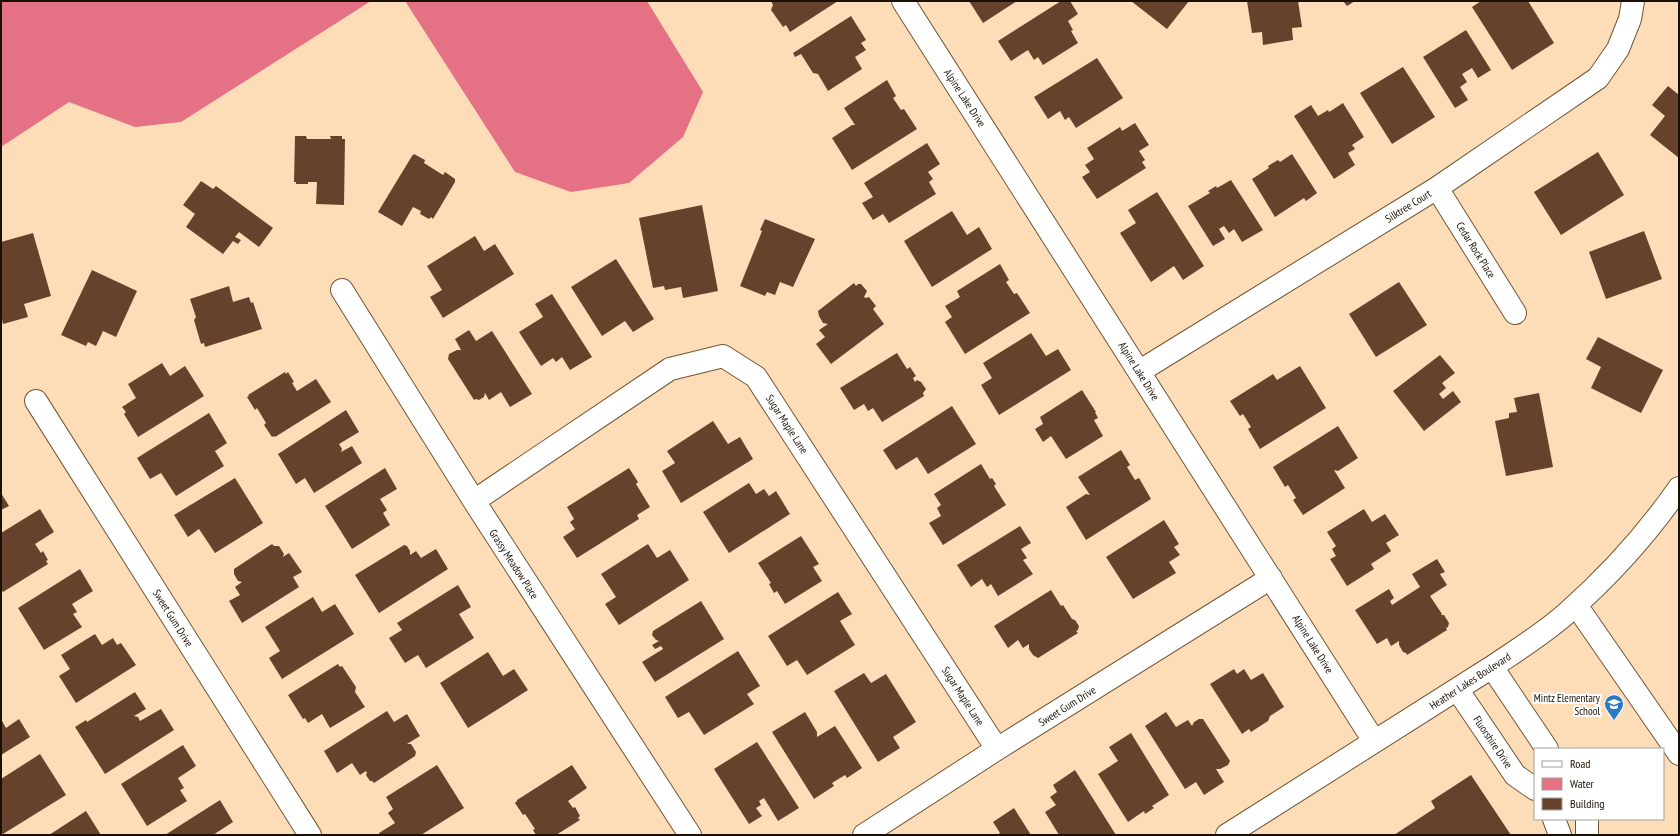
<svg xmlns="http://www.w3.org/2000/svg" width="1680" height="836" font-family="'PT Sans Narrow',sans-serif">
<rect width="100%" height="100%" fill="#fdddb8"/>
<!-- water -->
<path fill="#e57184" d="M1,1H371L181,122L135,127L69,102L1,147Z
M405,1H647L703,92L683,137L629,183L571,192L515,172Z"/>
<!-- building -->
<path fill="#66422c" d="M771,1H838L790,32L786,25L783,27L771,10L773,5Z
M969,1H1017L983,23Z
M1061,1H1070L1078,14L1068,21L1073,30L1071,31L1078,43L1043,65L1038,57L1034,60L1028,50L1011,61L998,41Z
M1131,1H1189L1167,29Z
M1247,1H1298L1302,27L1292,28L1293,40L1263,45L1262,32L1252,33Z
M1343,1H1355L1347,6Z
M1481,1H1528L1554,43L1512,70L1472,7Z
M851,16L866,40L861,43L866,50L855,57L862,69L828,91L818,74L813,73L801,54L795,57L793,53Z
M1466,30L1491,70L1478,78L1472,68L1462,74L1467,82L1460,87L1468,100L1455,108L1423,57Z
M1097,58L1123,98L1076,128L1069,117L1065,120L1060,111L1048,119L1034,97Z
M1403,67L1435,117L1392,144L1360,93Z
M887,80L896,96L893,98L901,110L904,109L917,129L852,170L832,138L852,125H855L844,108Z
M1668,86L1679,95V158L1650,135L1665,116L1652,105Z
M1343,103L1364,137L1352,145L1355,149L1348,153L1355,165L1334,179L1294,116L1311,105L1318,116L1328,110L1329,112Z
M1135,123L1149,145L1139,151L1145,160L1142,162L1146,168L1097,199L1082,177L1090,172L1085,165L1094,159L1087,148L1120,127L1122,131Z
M295,136H306L307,139H331L330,136H342V139H345L344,205L316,204L317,182H308V184H296V182H294Z
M927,143L940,164L928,172L933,179L929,182L936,194L889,223L883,214L873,220L862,203L873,197L864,183Z
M1598,152L1624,195L1561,235L1534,192Z
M414,154L425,160L424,163L443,175L445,172L455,179V182L433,219L431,217L429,219L420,214L421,211L413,207L402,226L378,212L412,156Z
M1292,154L1317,193L1306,201L1304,198L1275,217L1252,179L1269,168L1268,166L1278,160L1280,162Z
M1231,180L1263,230L1242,242L1234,229L1229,233L1224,226L1219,229L1225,239L1213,246L1188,206L1210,193L1208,191L1216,186L1217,188Z
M201,181L213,189L216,186L273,228L259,247L239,232L235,237L241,240L238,244L233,241L223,254L186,227L195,214L183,205Z
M1157,192L1204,266L1183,280L1174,266L1151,282L1120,233L1136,223L1128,210Z
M702,205L718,291L683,298L681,287L665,290L664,286L653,288L639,218Z
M952,211L967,235L979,227L992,249L932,287L904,241Z
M765,219L815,239L793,287L780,282L775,295L767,292L765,296L740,286L762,231L760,230Z
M1644,231L1662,279L1606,299L1589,252Z
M33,233L51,296L24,304L28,317L3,324L1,315V242Z
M475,236L484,251L495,244L514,274L443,318L430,297L442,290L427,266Z
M616,259L654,319L633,332L625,321L602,336L571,287Z
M1000,264L1009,280L1006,282L1014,294L1017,293L1030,313L965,354L945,322L952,317L945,306L960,297L957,291Z
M92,270L137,291L116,337L103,331L96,346L88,342L86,346L61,335Z
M1399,282L1427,325L1376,357L1349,314Z
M854,283L856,286L858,284H861L867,291L864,297L866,298L869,297L876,306L873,309L884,324L831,364L816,344L825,337L819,330L828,324L823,323L819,316L818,311Z
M229,286L233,302L249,297L251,303L253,302L262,329L205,347L204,343L201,344L194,320L196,317L190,299Z
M552,294L592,357L570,370L562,357L556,362L553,358L541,366L519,332L543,317L535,304Z
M469,330L476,341L492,331L532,394L510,407L501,392L489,400L485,393L484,397L479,400L476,399L474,400L448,359L449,354L457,350H461L455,339Z
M1031,333L1046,356L1058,349L1071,370L999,415L981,385L992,378L983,363Z
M1598,337L1663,370L1641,413L1591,388L1601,367L1586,359Z
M897,353L907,369L910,367L916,376L913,378L915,382L917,380L921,382L926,389L923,393L924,396L882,422L873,408L868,411L864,404L854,410L840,388Z
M1440,355L1455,373L1442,383L1446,388L1439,394L1443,399L1453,391L1461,402L1424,431L1393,391Z
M162,363L170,376L185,366L204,396L138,437L124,414L126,412L122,407L136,398L128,384Z
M1300,366L1326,408L1260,449L1248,429L1251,427L1243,414L1240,416L1230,401L1273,374L1277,380Z
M285,372L286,374L288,372L294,382L292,383L297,391L316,379L331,402L275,437L274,436L272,437L264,425L266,423L257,408L255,410L247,397L249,396L248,395Z
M1082,390L1096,412H1095L1098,418L1094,420L1103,436L1066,459L1051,436L1043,442L1035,429L1043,424L1040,417Z
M1539,393L1553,467L1506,476L1495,421L1509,418V413L1517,412L1514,398Z
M952,406L976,444L928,474L917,457L896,470L883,450Z
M346,410L359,432L339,444L342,449L341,452L352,446L362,463L314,493L305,478L296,484L278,454Z
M209,413L227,443L215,451L224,466L176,496L161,473L150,479L137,458Z
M713,421L728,444L740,437L753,459L681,503L662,471L675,463L667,451Z
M1338,426L1358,458L1338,471L1334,470L1345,488L1303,515L1293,500L1296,498L1288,485L1285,487L1273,467Z
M1121,450L1130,465L1127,467L1135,480L1139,478L1151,499L1086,540L1066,507L1086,494L1090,495L1078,477Z
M981,464L990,479L992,478L996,484L994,486L1006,505L943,545L929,523L941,516L937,508L941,505L934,494Z
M385,468L397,489L380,499L387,510L383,513L390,525L352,549L325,506Z
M629,468L638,482L636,484L650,507L637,515L639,519L577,558L563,537L575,529L570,522L574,519L567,507Z
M235,478L263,523L215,553L199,529L188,537L174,515Z
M749,483L756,494L764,489L769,496L776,491L790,514L729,553L703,512Z
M1,493L9,506L1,510Z
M40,509L54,532L35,544L41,553L43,551L48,560L46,561L48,564L3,592L1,589V533Z
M1364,509L1372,522L1385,514L1399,535L1386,543L1391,551L1371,564L1374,569L1347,586L1330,559L1336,556L1332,549L1336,546L1327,532Z
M1164,520L1179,544L1174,547L1180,555L1169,562L1176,573L1133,599L1106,557Z
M1020,526L1031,543L1021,549L1027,558L1023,560L1033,574L998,596L991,584L987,587L982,579L971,587L957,565Z
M801,536L819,564L813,567L822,581L785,604L777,591L774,593L769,584L771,583L758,563Z
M272,544L274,546H279L284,554L283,557L289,553L302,572L293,577L299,587L242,623L229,601L240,595L235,587L242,582L238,581L234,574V569Z
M648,544L657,558L670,550L689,580L619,625L605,604L616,597L601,574Z
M404,545L407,546L410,551V555L416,551L421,558L436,549L448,569L379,613L355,575Z
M1437,559L1445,572L1440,574L1447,585L1430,596L1442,614L1441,615H1444L1449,623L1448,627L1446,628L1447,630L1407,655L1406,653L1403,652L1399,645V641L1391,646L1387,638L1377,644L1355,610L1389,589L1394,598L1390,601L1392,605L1420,587L1412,574Z
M80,569L93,591L72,604L77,612L73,614L82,627L44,650L18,608Z
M458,585L471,607L459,614L474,638L426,668L418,655L405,663L389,638L402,630L397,623Z
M1051,590L1061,606L1063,605L1072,619L1075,620L1079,626L1078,630L1076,631L1078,633L1038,658L1033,655L1029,649V644L1023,648L1018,640L1008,648L994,626Z
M838,592L852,614L840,621L855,645L807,675L797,660L787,666L768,636Z
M313,597L322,612L335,604L354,634L282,679L269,658L280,651L265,627Z
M701,601L724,639L655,682L642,662L663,649L661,646L655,649L652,645L659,641L656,640L652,635L653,631Z
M95,634L102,645L113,638L117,645L121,643L136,665L76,703L59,676L70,669L61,655Z
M738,651L760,686L747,694L754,704L704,735L689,712L678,718L665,697Z
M488,652L503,676L514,669L528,690L468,728L440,683Z
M338,664L340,667L342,666L356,687L355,692L365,707L330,728L322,714L308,723L305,718L303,719L288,695Z
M1234,669L1237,674L1244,669L1251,680L1263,673L1284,707L1270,716L1268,721L1251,732L1249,729L1242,734L1210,684Z
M864,673L871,683L886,674L916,722L893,737L900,748L878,762L834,691Z
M135,692L146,709L134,716L138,717L140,721L161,709L174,730L105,774L75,727L86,720L87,722Z
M387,711L394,722L407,714L420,736L407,744H411L416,752L415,756L374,783L372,781H370L366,775L367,773L366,771L360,775L352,763L337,773L324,751Z
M805,712L817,732V737L835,726L862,768L847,778L845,775L832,783L834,786L814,799L772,732Z
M1166,712L1176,727L1188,720L1192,726L1194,722L1199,719H1203L1230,761L1228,765L1220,769H1216L1224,782L1204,795L1196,782L1185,789L1145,726Z
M1,719L6,728L19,719L30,737L1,755Z
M1131,733L1169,795L1152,806L1154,808L1145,814L1144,811L1128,822L1098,774L1118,761L1109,747Z
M757,742L799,808L778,821L764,798L759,801L761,805L756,808L762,816L749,824L714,769Z
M183,745L196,766L178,778L184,788L180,790L187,801L147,826L121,784Z
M40,754L66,795L3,834L1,832V779Z
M437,765L464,808L421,835H380L379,833L395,823L388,813L393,809L386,797Z
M572,765L587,788L568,801L573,808L575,807L580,816L578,818L580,820L556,835H536L533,830L535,829L525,814L523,815L515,803L517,801V800Z
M1075,770L1116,835H1059L1045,812L1056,805L1050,797L1057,792L1053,785Z
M1471,775L1511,835H1394L1435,808L1431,801Z
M220,800L233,822L213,835H165Z
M1014,808L1031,835H997L1000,833L993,822Z
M86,811L101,835H49Z"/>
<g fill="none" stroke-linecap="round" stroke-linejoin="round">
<defs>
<path id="minor" d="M903,1L1374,741
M1437,188L1515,313
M342,290L474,501L690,835
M1140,371L1437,188L1598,78L1618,49L1630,19L1633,1
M36,401L310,835
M474,501L670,369L723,356L756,377L997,749
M1576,605L1679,754
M1492,667L1547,749
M1457,689L1515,775L1535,789
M1554,819L1560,835
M864,835L997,749L1271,578
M1227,835L1492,667C1517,650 1545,633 1568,612C1610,575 1647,534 1679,488
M1587,835V819"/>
</defs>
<!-- minor casing -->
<use href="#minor" stroke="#715634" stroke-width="24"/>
<!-- minor -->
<use href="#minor" stroke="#fff" stroke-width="22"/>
</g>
<!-- icons -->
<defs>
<symbol id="school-pin" viewBox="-11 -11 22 30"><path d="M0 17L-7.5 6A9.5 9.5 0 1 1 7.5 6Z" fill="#2879c8" stroke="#fff"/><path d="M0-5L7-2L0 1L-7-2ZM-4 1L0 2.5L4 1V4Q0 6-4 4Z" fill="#fff"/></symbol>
</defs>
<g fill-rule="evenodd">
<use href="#school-pin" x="1603" y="693" width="22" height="30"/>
</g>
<g text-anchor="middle" stroke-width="4" stroke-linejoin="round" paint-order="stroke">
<!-- street labels -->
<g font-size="11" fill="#190f03" stroke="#fff">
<text transform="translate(965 98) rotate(57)" y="4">Alpine Lake Drive</text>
<text transform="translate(1408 206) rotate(-32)" y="4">Silktree Court</text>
<text transform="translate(1476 250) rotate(58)" y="4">Cedar Rock Place</text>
<text transform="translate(1139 371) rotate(58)" y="4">Alpine Lake Drive</text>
<text transform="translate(787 424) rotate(57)" y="4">Sugar Maple Lane</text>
<text transform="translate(514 564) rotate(57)" y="4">Grassy Meadow Place</text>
<text transform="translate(173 618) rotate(58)" y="4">Sweet Gum Drive</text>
<text transform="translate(1313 644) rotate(58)" y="4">Alpine Lake Drive</text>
<text transform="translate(1470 681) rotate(-33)" y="4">Heather Lakes Boulevard</text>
<text transform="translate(963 696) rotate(57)" y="4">Sugar Maple Lane</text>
<text transform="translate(1067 706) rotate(-32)" y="4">Sweet Gum Drive</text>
<text transform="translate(1493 742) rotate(56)" y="4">Fluorshire Drive</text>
</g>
<!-- poi labels -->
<g font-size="11" fill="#190f03" stroke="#fff" text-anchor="end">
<text x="1600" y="702">Mintz Elementary<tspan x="1600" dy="13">School</tspan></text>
</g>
</g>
<!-- border -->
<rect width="1680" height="836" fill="none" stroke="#190f03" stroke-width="4"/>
<!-- legend -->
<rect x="1534" y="748" width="130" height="72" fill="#ffffff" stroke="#a39f9a"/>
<rect x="1542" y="761" width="20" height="6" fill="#ffffff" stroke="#a39f9a"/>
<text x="1570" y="768" font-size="12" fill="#190f03">Road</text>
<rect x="1542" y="778" width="20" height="12" fill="#e57184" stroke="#a39f9a"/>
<text x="1570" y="788" font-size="12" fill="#190f03">Water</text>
<rect x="1542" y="798" width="20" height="12" fill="#66422c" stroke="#a39f9a"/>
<text x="1570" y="808" font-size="12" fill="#190f03">Building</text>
</svg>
